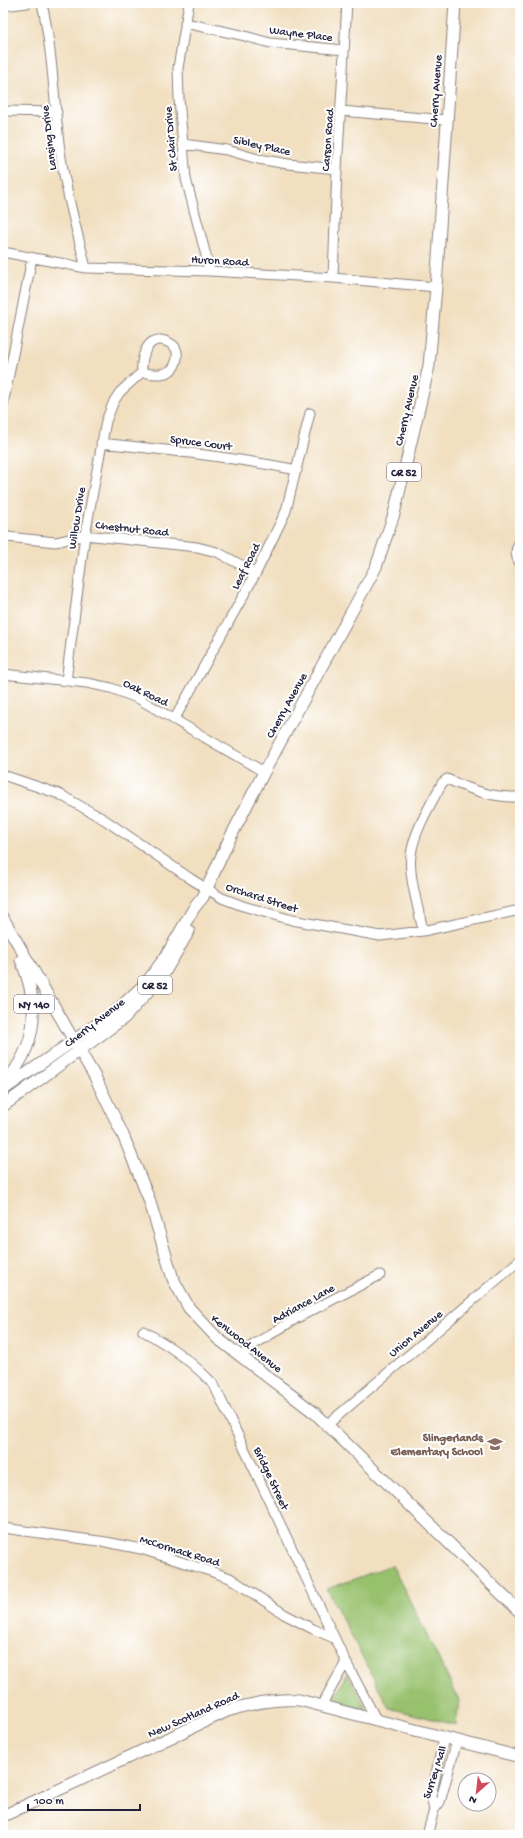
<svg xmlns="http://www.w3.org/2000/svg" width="523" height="1838" font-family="'Gochi Hand',sans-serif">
<rect width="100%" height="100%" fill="#fff"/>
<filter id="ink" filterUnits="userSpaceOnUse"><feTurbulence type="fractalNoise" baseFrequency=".025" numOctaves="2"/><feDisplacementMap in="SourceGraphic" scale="8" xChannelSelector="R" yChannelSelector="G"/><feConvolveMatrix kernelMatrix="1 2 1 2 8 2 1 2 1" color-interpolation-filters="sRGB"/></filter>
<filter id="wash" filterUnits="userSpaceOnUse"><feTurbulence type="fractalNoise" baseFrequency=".012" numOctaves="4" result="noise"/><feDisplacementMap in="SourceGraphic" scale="16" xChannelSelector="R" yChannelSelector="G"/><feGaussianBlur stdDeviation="0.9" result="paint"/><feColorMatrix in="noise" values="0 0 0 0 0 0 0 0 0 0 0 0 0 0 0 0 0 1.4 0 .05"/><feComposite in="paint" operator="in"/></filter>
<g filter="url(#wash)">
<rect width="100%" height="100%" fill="#f1dfc0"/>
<!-- green -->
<path fill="#98c16d" stroke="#5d7254" d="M392,1565L459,1700L456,1725L389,1708L327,1589Z
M347,1672L367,1710L330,1701L338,1693Z"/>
</g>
<g filter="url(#ink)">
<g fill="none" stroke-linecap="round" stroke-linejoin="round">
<defs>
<path id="minor" d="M42,3C52,49 54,96 59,143C64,185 76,227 86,268
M189,3L178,68L179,99L186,179L210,271
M3,6L27,3
M185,23L241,35L270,43L344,50
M3,111L57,112
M341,111L446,120
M183,144L227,150L258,159L288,164L337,169
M3,252L86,268L210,271L333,278L436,287
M333,278L337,169L347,3
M3,405L32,258
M101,443C167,450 232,457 297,470
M3,532L7,537L56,542L85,535L197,547L217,552L256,573
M520,542C515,549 515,556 520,563
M3,674L87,683L111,688L139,699L264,772
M66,681L85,535L106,421L114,401L120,392L142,372C154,375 172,377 176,362C178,357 178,352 175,347C171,343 167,341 161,340C145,339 141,360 142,372
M174,720L256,573L286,511L310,413
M3,775L59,794L105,820L191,879L222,898L243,906L292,920L380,936L423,931L520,910
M423,931C419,910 408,875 411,855C414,831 431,804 442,783L447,779C471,790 493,798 520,797
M143,1331C171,1346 193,1362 214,1385L346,1662L377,1721
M242,1357L250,1347L297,1318L380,1275
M327,1425L520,1260
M3,1528L106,1542L141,1549L213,1572L230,1578L284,1614L313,1629L334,1638
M321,1706L346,1662
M434,1810L431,1796L444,1738
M427,1835L434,1810L440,1802L457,1741"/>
<path id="major" d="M3,918L95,1077L123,1135L149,1199L173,1279L189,1308L217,1338L316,1414L520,1612
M4,1085C37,1045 41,1008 21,960
M3,1090L116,1011L147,982L166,956L194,908L203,897L228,842L264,772L376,567L394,514L429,366L436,287L455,3
M3,1106L124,1018L163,975L189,931
M3,1816L227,1711C251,1703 273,1699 299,1700L520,1757"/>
</defs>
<!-- minor casing -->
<use href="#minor" stroke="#8a807e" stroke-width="11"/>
<!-- major casing -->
<use href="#major" stroke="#8a807e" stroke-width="13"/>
<!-- minor -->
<use href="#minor" stroke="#fff" stroke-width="9"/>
<!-- major -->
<use href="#major" stroke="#fff" stroke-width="11"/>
</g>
</g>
<!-- icons -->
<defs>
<symbol id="school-bare" viewBox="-9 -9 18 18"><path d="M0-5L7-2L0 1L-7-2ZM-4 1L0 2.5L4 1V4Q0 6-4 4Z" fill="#8d6e63" stroke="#fff" stroke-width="2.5" paint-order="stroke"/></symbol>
</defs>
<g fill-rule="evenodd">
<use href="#school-bare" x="484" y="1433" width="22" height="22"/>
</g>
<g text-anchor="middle" stroke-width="4" stroke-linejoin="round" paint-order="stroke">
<!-- shield labels -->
<g fill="#fff" stroke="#646476" stroke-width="1">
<rect x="387" y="463" width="34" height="18" rx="3"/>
<rect x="138" y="976" width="34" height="18" rx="3"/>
<rect x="14" y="995" width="40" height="18" rx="3"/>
</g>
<g font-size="11" font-weight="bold" fill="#22223b">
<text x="404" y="476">CR 52</text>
<text x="155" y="989">CR 52</text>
<text x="34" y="1008">NY 140</text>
</g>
<!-- street labels -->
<g font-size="12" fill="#22223b" stroke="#fff">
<text transform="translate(301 33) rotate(7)" y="4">Wayne Place</text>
<text transform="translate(435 91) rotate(-86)" y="4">Cherry Avenue</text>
<text transform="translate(48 138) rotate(-97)" y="4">Lansing Drive</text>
<text transform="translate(170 139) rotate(-95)" y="4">St Clair Drive</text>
<text transform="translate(327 140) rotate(-86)" y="4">Carson Road</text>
<text transform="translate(262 145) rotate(12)" y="4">Sibley Place</text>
<text transform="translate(220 260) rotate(3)" y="4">Huron Road</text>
<text transform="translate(406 410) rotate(-77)" y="4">Cherry Avenue</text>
<text transform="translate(201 442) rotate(7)" y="4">Spruce Court</text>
<text transform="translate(76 518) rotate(-81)" y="4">Willow Drive</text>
<text transform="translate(132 528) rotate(6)" y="4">Chestnut Road</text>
<text transform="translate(245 566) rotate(-63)" y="4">Leaf Road</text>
<text transform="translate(146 692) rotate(26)" y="4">Oak Road</text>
<text transform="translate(286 705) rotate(-61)" y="4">Cherry Avenue</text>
<text transform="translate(262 897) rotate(18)" y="4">Orchard Street</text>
<text transform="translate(94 1022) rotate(-38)" y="4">Cherry Avenue</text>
<text transform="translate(303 1303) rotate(-29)" y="4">Adriance Lane</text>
<text transform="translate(415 1333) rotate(-40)" y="4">Union Avenue</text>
<text transform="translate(247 1343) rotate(38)" y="4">Kenwood Avenue</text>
<text transform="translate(272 1478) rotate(65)" y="4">Bridge Street</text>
<text transform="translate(180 1550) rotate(17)" y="4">McCormack Road</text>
<text transform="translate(193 1714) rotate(-24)" y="4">New Scotland Road</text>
<text transform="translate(434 1772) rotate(-72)" y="4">Surrey Mall</text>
</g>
<!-- education labels -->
<g font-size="12" font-weight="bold" fill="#785e54" stroke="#fff" text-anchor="end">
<text x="483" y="1441">Slingerlands<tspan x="483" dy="14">Elementary School</tspan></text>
</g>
</g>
<!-- margin -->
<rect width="523" height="1838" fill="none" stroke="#fff" stroke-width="16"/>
<!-- north arrow -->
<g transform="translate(477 1792) rotate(208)"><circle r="19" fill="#ffffff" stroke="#a7a7b1"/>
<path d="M0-3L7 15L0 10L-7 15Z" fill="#d1495b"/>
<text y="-6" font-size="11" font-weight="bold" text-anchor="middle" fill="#22223b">N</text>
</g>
<!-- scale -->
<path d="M28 1804v6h112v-6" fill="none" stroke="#22223b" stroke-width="2"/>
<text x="34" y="1804" font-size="12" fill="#22223b" stroke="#ffffff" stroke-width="3" paint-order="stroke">100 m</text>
</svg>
